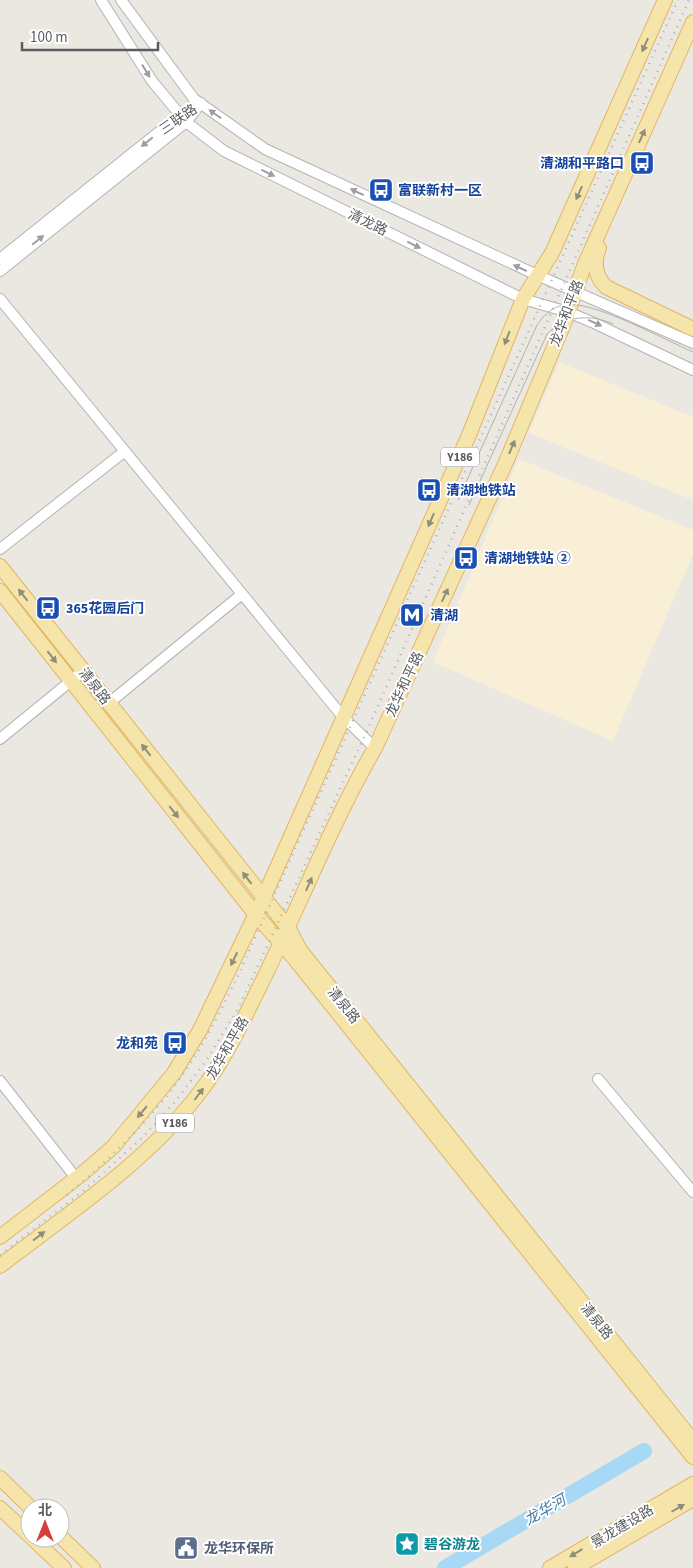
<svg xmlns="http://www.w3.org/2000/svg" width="693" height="1568" font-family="'Source Sans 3','Noto Sans SC',sans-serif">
<rect width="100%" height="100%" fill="#ebe8e1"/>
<!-- commercial -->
<path fill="#f9efd7" d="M559,362L693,417V500L529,433Z
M519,459L693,530V554L613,741L433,662Z"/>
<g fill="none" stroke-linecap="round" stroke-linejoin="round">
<!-- river -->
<path stroke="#a7d8f5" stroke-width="16" d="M445,1568L644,1451"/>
<defs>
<path id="minor" d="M101,0L152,81L186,122L224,151L523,299L568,312L594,323L693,370
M121,0L194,99L265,149L537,275L693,343
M0,259L184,112
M0,271L186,122L201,103
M0,299L343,717L375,748
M0,549L125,451
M109,703L242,594
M0,739L83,671
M598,1079L693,1192
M0,1081L76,1178"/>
<path id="major" d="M599,248C593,263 595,276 606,287L693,329
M0,566L289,929L300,950L693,1441
M0,591L256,915L294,958L693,1457
M0,1237L83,1173L113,1147L174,1073L200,1030L263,899L469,435L523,299L552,253L665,0
M0,1266C70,1212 146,1163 200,1092C223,1062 241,1025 258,990C298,910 330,826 375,748L506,462L565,321L584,266L693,22
M0,1478L31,1508
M0,1508L30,1536
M60,1536L93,1568
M32,1538L64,1568
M550,1568L693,1484
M575,1568L693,1499"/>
</defs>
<!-- minor casing -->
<use href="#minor" stroke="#b1b4b7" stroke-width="12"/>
<!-- major casing -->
<use href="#major" stroke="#e1b664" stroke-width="16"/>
<!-- minor -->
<use href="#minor" stroke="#fff" stroke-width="10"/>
<!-- major -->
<use href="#major" stroke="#f5e5ab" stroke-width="14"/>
<!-- tram -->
<path stroke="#afb0b0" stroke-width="1" d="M458,500L537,325C544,315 552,307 564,305C591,299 665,340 693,352
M469,505L547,334C565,315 591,314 613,324"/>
<!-- rail -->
<path stroke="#afb0b0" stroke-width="2.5" stroke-dasharray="1 6" stroke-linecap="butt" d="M67,1195C113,1156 157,1114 190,1064C208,1037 222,1008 236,980L678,0
M0,1255L83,1191L142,1138L174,1103L206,1061L239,1007L366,733L689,0"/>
</g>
<!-- one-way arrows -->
<defs><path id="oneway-solid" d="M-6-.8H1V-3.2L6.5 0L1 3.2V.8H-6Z" transform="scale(1.25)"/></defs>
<g fill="#908d7a">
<use href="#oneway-solid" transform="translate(645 45) rotate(114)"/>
<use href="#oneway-solid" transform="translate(642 136) rotate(-66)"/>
<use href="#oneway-solid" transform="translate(579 193) rotate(114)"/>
<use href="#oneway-solid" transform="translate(507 338) rotate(111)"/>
<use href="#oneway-solid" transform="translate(512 447) rotate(-67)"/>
<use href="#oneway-solid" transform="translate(431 520) rotate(114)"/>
<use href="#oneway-solid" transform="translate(23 595) rotate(-128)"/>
<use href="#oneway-solid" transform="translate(445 595) rotate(-65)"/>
<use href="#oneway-solid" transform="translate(52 657) rotate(52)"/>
<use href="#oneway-solid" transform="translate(146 750) rotate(-128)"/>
<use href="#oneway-solid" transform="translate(174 812) rotate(52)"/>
<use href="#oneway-solid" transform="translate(247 878) rotate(-128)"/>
<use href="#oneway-solid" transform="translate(309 884) rotate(-66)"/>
<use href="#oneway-solid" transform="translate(234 959) rotate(116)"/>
<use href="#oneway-solid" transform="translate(199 1094) rotate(-53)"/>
<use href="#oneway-solid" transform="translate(142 1112) rotate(130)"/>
<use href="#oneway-solid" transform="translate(39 1236) rotate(-37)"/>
<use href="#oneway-solid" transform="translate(678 1508) rotate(-30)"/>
<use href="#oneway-solid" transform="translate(576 1553) rotate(149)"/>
</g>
<g fill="#9c9ea0">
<use href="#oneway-solid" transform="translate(146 71) rotate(58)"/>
<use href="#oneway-solid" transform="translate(215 114) rotate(-145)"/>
<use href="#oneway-solid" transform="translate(147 142) rotate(141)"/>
<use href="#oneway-solid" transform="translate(268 173) rotate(26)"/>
<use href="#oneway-solid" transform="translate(357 192) rotate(-155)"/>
<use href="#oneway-solid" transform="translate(38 240) rotate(-39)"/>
<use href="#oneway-solid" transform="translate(414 245) rotate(26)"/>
<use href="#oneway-solid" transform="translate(520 268) rotate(-155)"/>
<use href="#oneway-solid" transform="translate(595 323) rotate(24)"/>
</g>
<!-- icons -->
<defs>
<symbol id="bus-square" viewBox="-11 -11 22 22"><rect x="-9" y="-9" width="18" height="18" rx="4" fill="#1a4fb4" stroke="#fff"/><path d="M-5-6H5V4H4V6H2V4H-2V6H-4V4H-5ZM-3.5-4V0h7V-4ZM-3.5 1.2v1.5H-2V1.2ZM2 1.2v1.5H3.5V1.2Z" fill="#fff"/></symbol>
<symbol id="metro-square" viewBox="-11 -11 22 22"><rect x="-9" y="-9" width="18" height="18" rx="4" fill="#1a4fb4" stroke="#fff"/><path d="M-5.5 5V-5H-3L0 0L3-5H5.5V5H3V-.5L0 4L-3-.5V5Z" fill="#fff"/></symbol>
<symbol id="sight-square" viewBox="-11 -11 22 22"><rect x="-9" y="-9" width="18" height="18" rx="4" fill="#0f9aa8" stroke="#fff"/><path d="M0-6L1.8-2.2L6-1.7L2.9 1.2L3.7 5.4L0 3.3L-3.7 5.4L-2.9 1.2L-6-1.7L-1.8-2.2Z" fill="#fff"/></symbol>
<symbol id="civic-square" viewBox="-11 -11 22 22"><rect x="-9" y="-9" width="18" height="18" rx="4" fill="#5c6f8a" stroke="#fff"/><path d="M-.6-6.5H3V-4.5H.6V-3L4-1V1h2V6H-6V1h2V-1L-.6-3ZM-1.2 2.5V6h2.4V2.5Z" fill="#fff"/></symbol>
</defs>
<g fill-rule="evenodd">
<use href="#bus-square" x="628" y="149" width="28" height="28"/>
<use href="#bus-square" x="367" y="176" width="28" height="28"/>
<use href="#bus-square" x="415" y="476" width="28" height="28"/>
<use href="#bus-square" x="452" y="544" width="28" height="28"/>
<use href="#bus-square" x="34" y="594" width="28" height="28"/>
<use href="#metro-square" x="398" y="601" width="28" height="28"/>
<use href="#bus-square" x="161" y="1029" width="28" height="28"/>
<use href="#sight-square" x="393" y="1530" width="28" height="28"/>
<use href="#civic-square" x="172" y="1534" width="28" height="28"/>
</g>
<g text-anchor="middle" stroke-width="4" stroke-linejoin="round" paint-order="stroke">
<!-- shield labels -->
<g fill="#fff" stroke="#8c8e90" stroke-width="1">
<rect x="441" y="447.5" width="38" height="19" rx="4"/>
<rect x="156" y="1113.5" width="38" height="19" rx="4"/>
</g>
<g font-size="12" font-weight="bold" fill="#5a5d60">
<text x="460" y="461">Y186</text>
<text x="175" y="1127">Y186</text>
</g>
<!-- street labels -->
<g font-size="14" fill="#5a5d60" stroke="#fff">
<text transform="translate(178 119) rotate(-34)" y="5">三联路</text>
<text transform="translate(368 222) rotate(26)" y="5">清龙路</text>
<text transform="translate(566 313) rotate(-69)" y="5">龙华和平路</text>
<text transform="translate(404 684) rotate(-65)" y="5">龙华和平路</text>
<text transform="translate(95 686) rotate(52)" y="5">清泉路</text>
<text transform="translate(344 1005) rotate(51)" y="5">清泉路</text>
<text transform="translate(227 1048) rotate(-60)" y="5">龙华和平路</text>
<text transform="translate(597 1321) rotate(51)" y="5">清泉路</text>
<text transform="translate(622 1526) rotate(-31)" y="5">景龙建设路</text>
</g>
<!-- transit labels -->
<g font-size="14" font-weight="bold" fill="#164399" stroke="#fff" text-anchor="start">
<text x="624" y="168" text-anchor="end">清湖和平路口</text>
<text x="398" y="195">富联新村一区</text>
<text x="446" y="495">清湖地铁站</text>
<text x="484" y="563">清湖地铁站 ②</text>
<text x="66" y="613">365花园后门</text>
<text x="430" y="620">清湖</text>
<text x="158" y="1048" text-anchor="end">龙和苑</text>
</g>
<!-- culture labels -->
<g font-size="14" font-weight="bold" fill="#0d838f" stroke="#fff" text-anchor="start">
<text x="424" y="1549">碧谷游龙</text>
</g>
<!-- service labels -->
<g font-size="14" font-weight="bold" fill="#4e5e75" stroke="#fff" text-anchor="start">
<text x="204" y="1553">龙华环保所</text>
</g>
<!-- water labels -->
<g font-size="15" font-style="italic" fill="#477aa5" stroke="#fff">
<text transform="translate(545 1510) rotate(-30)" y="5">龙华河</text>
</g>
</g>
<!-- north arrow -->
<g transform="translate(45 1523)"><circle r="24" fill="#ffffff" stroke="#bdbebf"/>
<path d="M0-4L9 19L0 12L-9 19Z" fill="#d53f3c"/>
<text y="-8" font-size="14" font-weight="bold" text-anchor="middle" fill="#5a5d60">北</text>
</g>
<!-- scale -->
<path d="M22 42v8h136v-8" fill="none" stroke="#5a5d60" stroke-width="2.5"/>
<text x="30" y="42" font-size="15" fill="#5a5d60" stroke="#ffffff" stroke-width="4" paint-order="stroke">100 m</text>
</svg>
